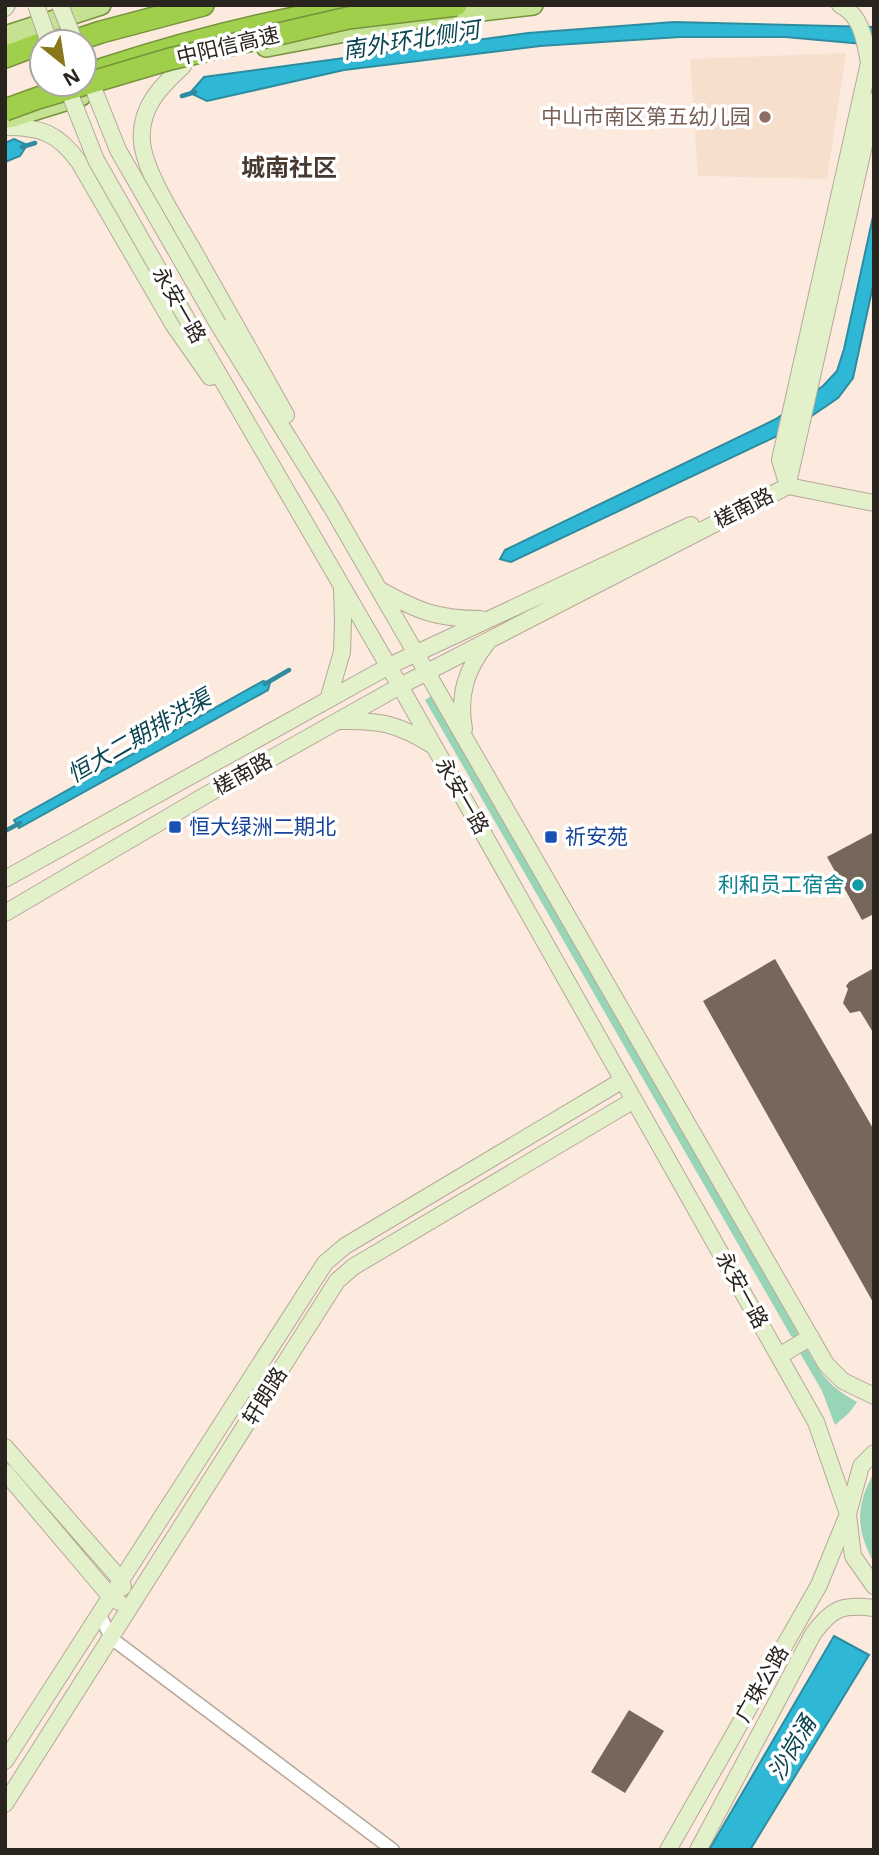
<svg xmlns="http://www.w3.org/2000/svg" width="879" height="1855" font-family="'Noto Sans','Noto Sans SC',sans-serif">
<rect width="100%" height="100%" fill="#fceade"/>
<!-- built -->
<path fill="#f7dfce" d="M846,53L827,179L698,176L690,59Z"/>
<!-- green -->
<path fill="#98d5b6" d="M433,695L798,1333L796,1339L791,1336L425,700Z
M807,1349C822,1376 830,1387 857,1402L849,1413L835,1425L822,1391L800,1353Z
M874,1473V1563C856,1530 855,1506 874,1473Z"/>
<!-- water -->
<path fill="#2eb8d6" stroke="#2d8c9f" stroke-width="2" d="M674,22L874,27V45L785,37H680L540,46L344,70L207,101L190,93L204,77L528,33Z
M14,139L27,145L20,156L5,162V143Z
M874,212V281L853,378L838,398L794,428L511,562L500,559L505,550L776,419L823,386L837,371L844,349Z
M263,681L270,683L268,690L19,828L14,820Z
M834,1636L869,1655L750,1850H709Z"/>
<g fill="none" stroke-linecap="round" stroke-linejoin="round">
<!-- stream -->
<path stroke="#2d8c9f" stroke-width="4.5" d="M182,96L195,92
M22,147L35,143
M265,684L289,670
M5,831L20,823"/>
</g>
<!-- building -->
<path fill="#76675d" d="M874,832V914L862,920L827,857Z
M775,959L874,1130V1304L703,1001Z
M874,968V1034L860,1011L850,1013L843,1003L848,989L846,986L849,982Z
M629,1710L664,1731L625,1793L591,1772Z"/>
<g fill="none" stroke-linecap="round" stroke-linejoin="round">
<defs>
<path id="street" d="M99,1613L111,1638L393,1850"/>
<path id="secondary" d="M5,8L7,5
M183,66C160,87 139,108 142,142C145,173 176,220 192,248C223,303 255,359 286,415
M5,127C41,127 58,133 79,162L173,324L210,377
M218,324L332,508L826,1364L843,1381L874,1396
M196,335L400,686L816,1422L848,1514
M788,483L874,101
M788,486L780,460L869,63C865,42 862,15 840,5
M788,486L874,503
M380,590C418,611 437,619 481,619
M328,700L342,652L343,621L342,589
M341,721C380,720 398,724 432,745
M464,729C458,695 466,669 487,643
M5,879L389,666L691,525
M5,913L206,795L400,686L788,486
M779,1356L811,1337
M5,1447L121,1580L123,1587
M874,1453L861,1466L848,1514L853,1556L874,1586
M5,1472L110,1596L119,1602
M5,1761L325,1263L345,1246L623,1080
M5,1804L337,1281L353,1267L634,1100
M668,1850L819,1585L848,1514
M698,1850L813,1634C832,1608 842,1604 874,1608"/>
<path id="primary" d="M5,36L101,5
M266,47L414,19L533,5
M10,118L81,96"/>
<path id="highway" d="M71,42L101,32L203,5
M5,57L42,43
M103,69C188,41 277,19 366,5"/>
</defs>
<!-- street casing -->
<use href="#street" stroke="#b7a79b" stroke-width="15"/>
<!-- secondary casing -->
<use href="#secondary" stroke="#b7a79b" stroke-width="18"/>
<!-- primary casing -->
<use href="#primary" stroke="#76933c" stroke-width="22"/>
<!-- highway casing -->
<use href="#highway" stroke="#76933c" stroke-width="24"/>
<!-- street -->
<use href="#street" stroke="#fff" stroke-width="12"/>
<!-- secondary -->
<use href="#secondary" stroke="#e2f1c9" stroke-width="16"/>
<!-- primary -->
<use href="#primary" stroke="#c5e293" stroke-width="19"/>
<!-- highway -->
<use href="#highway" stroke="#9fcf4b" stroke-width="21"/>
<defs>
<path id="secondary-bridge" d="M36,5L49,42
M60,5L75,42
M84,65L118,150L218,324
M66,84L96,160L196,335"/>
<path id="highway-bridge" d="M5,110L38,98L170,59L348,18L456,5"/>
</defs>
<!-- secondary-bridge casing -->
<use href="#secondary-bridge" stroke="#b7a79b" stroke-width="18" stroke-linecap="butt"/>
<!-- highway-bridge casing -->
<use href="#highway-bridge" stroke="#76933c" stroke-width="24" stroke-linecap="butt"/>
<!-- secondary-bridge -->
<use href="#secondary-bridge" stroke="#e2f1c9" stroke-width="16"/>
<!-- highway-bridge -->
<use href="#highway-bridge" stroke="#9fcf4b" stroke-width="21"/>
</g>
<!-- markers -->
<circle fill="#8d6e63" stroke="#fff" stroke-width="2.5" cx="765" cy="117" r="7"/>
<g fill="#1a4fb4" stroke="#fff" stroke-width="2.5">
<rect x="168" y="820" width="14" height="14" rx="3.5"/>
<rect x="544" y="830" width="14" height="14" rx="3.5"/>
</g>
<circle fill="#0f9aa8" stroke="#fff" stroke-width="2.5" cx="858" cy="885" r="7"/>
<g text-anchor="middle" stroke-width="7" stroke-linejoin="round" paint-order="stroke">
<!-- street labels -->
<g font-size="21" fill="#2a241f" stroke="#fff">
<text transform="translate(228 46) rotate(-13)" y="7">中阳信高速</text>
<text transform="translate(179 305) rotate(60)" y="7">永安一路</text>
<text transform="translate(744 508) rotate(-27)" y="7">槎南路</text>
<text transform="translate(243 774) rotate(-29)" y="7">槎南路</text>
<text transform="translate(462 796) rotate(60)" y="7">永安一路</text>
<text transform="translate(742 1290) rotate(61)" y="7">永安一路</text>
<text transform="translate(265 1396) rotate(-58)" y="7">轩朗路</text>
<text transform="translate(762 1684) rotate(-60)" y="7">广珠公路</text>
</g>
<!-- education labels -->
<g font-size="21" fill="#785e54" stroke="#fff" text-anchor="end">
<text x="751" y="124">中山市南区第五幼儿园</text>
</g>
<!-- transit labels -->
<g font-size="21" fill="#164399" stroke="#fff" text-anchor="start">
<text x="189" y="834">恒大绿洲二期北</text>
<text x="565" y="844">祈安苑</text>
</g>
<!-- culture labels -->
<g font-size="21" fill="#0d838f" stroke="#fff" text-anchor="end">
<text x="844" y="892">利和员工宿舍</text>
</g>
<!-- water labels -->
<g font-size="23" font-style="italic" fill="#0b4552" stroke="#fff">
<text transform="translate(411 40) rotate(-9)" y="8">南外环北侧河</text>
<text transform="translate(139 736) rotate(-30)" y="8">恒大二期排洪渠</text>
<text transform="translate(792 1748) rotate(-59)" y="8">沙岗涌</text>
</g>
<!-- quarter labels -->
<g font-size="24" font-weight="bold" fill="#483a31" stroke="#fff">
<text x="289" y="176">城南社区</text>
</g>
</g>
<!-- border -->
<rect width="879" height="1855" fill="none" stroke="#2a241f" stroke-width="14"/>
<!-- north arrow -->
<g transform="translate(63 63) rotate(150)"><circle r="33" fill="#ffffff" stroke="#aaa7a5" stroke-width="2"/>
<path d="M0-5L12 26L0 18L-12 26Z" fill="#8b771b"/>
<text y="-10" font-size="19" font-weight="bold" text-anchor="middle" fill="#2a241f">N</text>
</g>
</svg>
